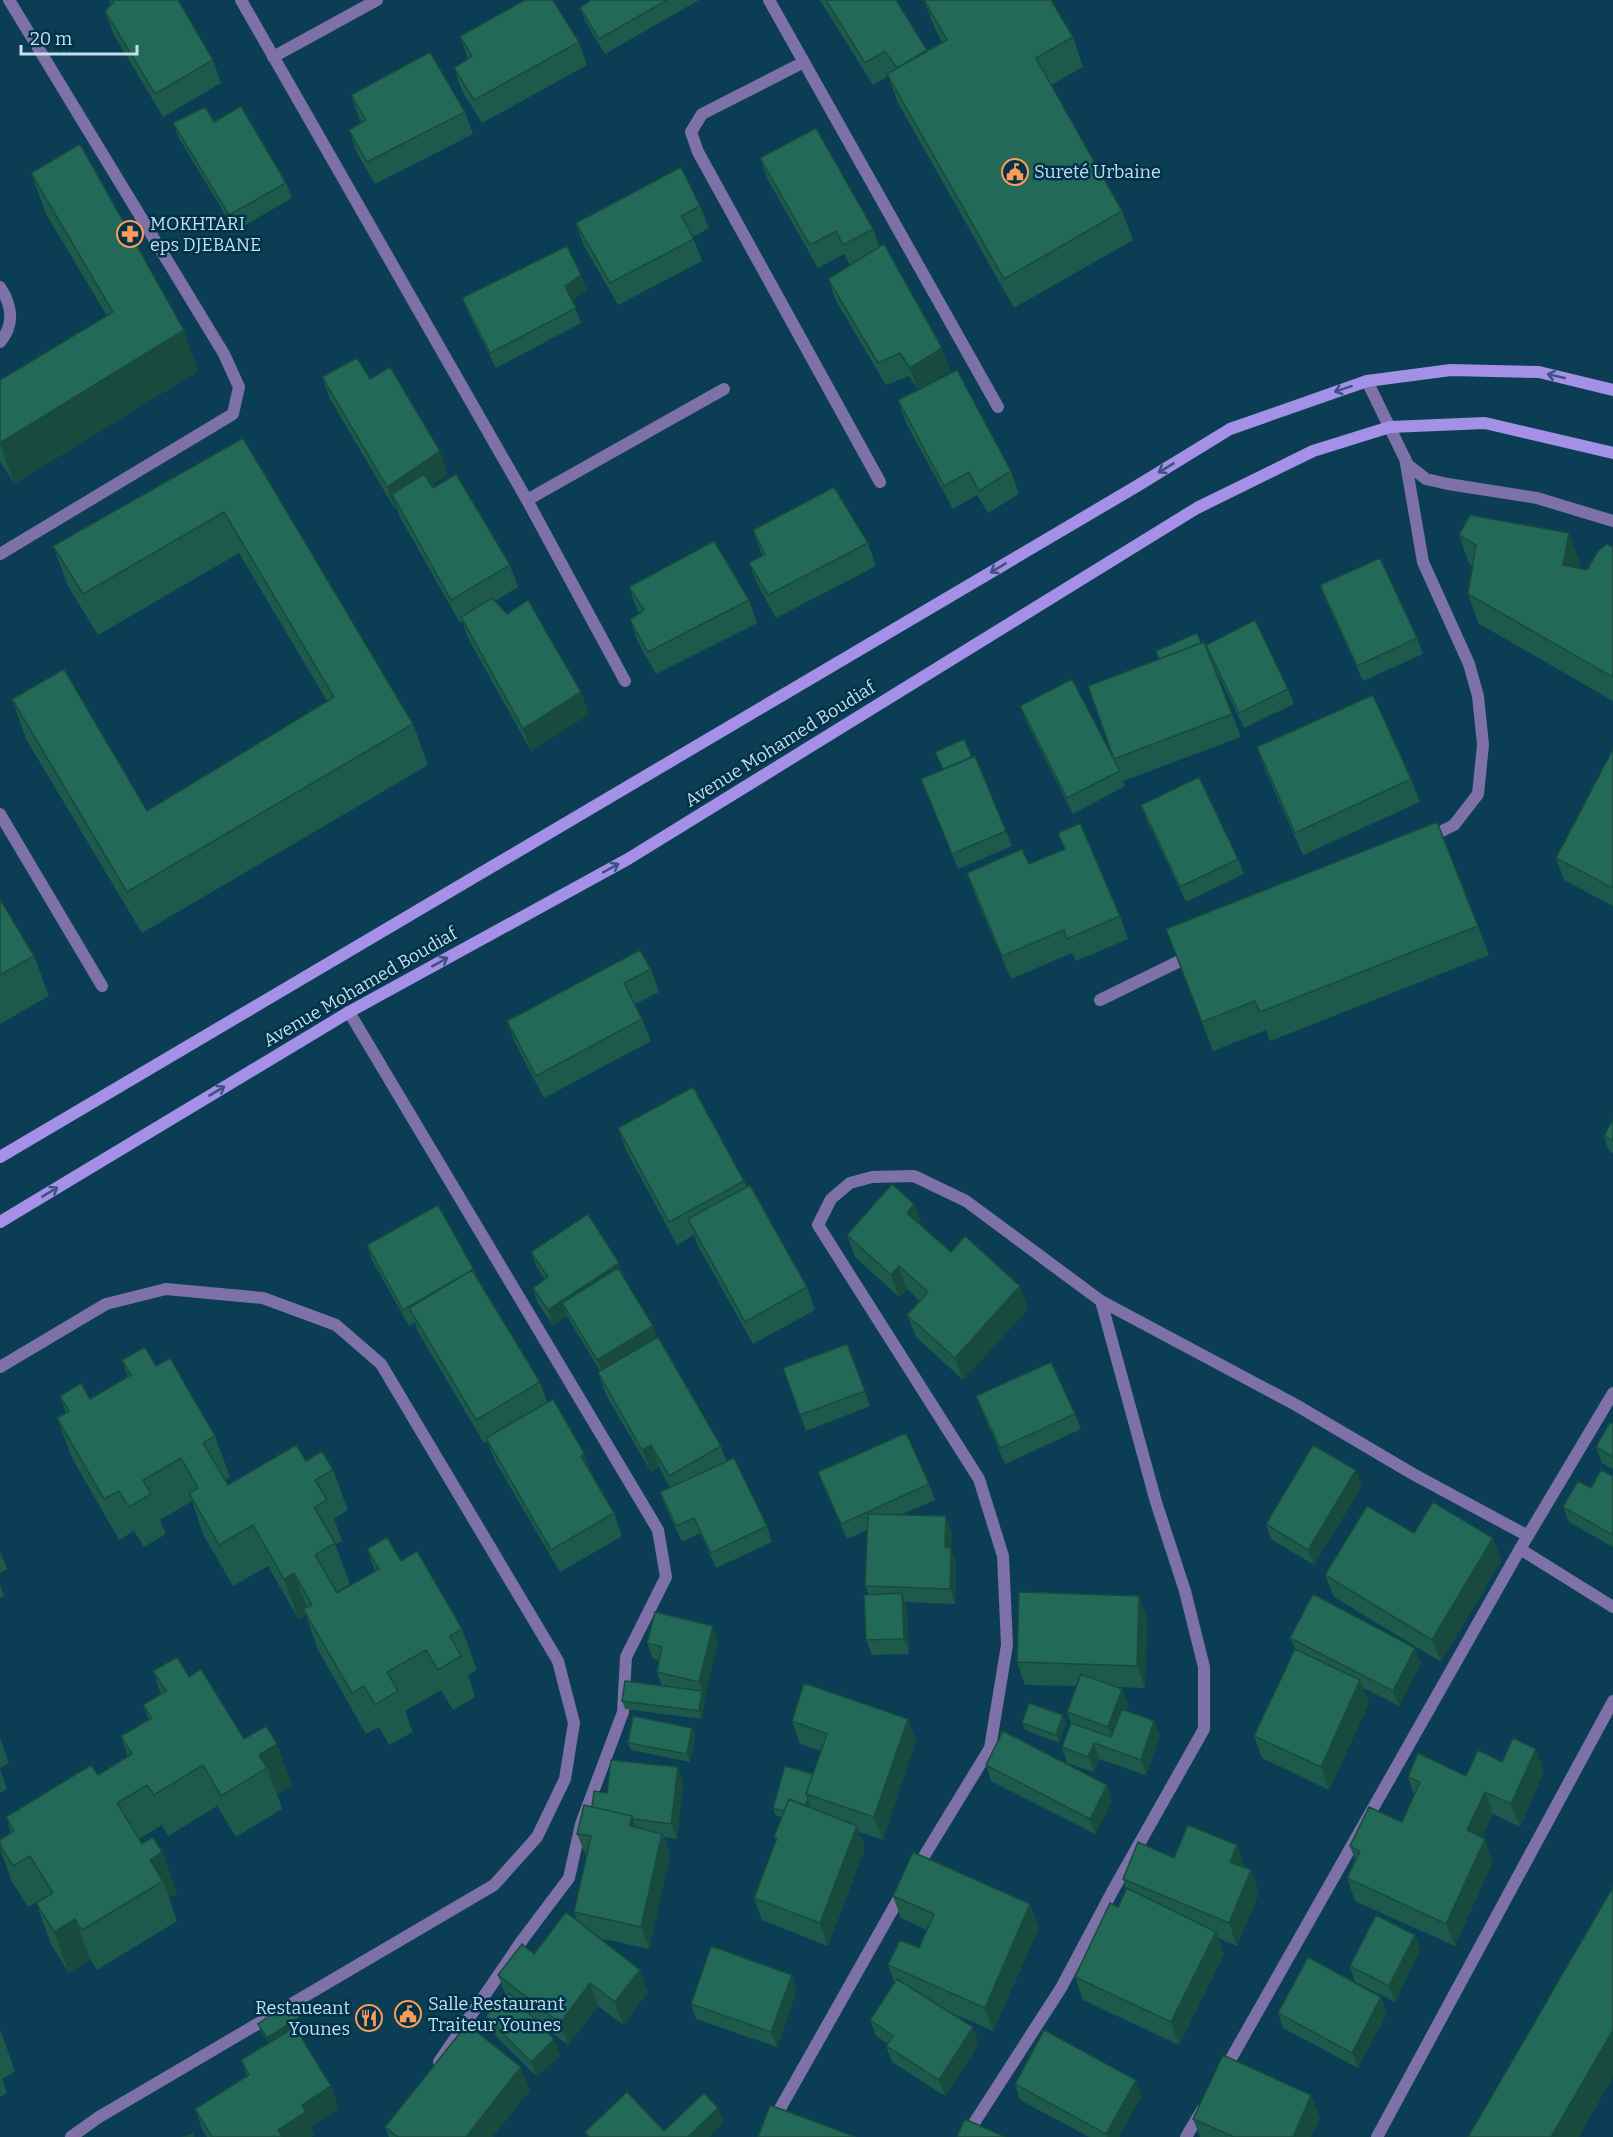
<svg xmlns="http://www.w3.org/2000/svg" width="1613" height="2137" font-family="Bitter,serif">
<rect width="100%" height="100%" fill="#0b3d54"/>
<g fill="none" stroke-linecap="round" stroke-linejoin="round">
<!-- service -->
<path stroke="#7e71a8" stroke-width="12" d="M241,0L527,500L625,681
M769,0L998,407
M273,57L377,0
M804,62L702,114L691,132L698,152L880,482
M0,287C12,305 15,325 0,342
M527,500L724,389
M0,554L233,414L239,387L224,354L9,0
M0,814L102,986"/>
<!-- minor -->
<path stroke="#7e71a8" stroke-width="12" d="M1367,381L1408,465L1426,479L1448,484L1537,498L1613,521
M1405,458L1423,562L1469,664L1478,696L1483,745L1478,794L1454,825L1426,839
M1100,1000L1190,956
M349,1012L658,1530L666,1577L626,1657L623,1712L581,1824L569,1878L523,1939L439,2062
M0,1367L106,1304L166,1289L263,1298L336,1325L381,1364L558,1661L574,1723L565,1779L537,1837L494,1885L99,2117L71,2137
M1520,1549L1613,1607
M915,1871L990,1748L1007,1645L1003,1556L979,1479L818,1225L831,1199L850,1183L872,1177L914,1176L966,1201L1101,1301L1296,1405L1413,1474L1528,1536
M1224,2071L1520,1549L1613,1393
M764,2137L903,1891
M965,2137L1061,1988L1112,1892L1204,1729V1667L1185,1591L1156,1502L1101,1301
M1186,2137L1202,2110
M1377,2137L1613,1701"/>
<!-- secondary -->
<path stroke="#a590e7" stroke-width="12" d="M0,1157L1137,486L1230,429L1367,381L1451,370L1539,372L1613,390
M0,1222L349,1012L628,859L1197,508L1313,451L1390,427L1485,423L1613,453"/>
</g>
<!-- wall -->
<path fill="#1e5a4c" d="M109,0H178L213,60L221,83L163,117L113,33L105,11L111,5Z
M591,0H699L605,54L586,23L580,8Z
M820,0H896L927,51L942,42L935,29L924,0L1073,37L1083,67L1051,85L1122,211L1133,240L1014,308L898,103L888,76L873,85Z
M460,36L579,42L587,65L482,123L462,91L454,68L468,59Z
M351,95L465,112L473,134L375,184L357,153L349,130L362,123L359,118Z
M173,123L286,183L292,198L235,231L179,138Z
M760,158L873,229L879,246L942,348L950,370L927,385L1011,471L1019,494L988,513L977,495L953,509L906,423L898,400L918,390L909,376L886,385L836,301L828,279L850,265L844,254L818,268L768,180Z
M31,173L198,371L14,484L0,461V380L107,316L46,214Z
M700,206L709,228L693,237L702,261L618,305L584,246L576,223Z
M587,290L572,300L581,323L496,368L468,313L462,298Z
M322,377L370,379L448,474L432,485L510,565L518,587L495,601L589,714L531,751L469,640L462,621L460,623L400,517L397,508L395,509L330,399Z
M243,438L413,724L428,765L142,933L26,739L12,699L147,811L327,701L239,553L98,635L68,586L53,546Z
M753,530L868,543L876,566L776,618L758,585L749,563L762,555Z
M1459,535L1580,562L1579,568L1587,570L1613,547V701L1478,623L1468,594L1473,566L1469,564Z
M1320,585L1417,638L1423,654L1363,681L1326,601Z
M629,587L749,600L757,623L656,674L638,642L630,620L640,613L637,609Z
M1206,645L1288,689L1294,704L1244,728L1211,660Z
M1088,686L1232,714L1241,737L1123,781L1125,786L1073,814L1026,721L1020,706L1117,766Z
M1257,747L1411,779L1420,802L1303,855L1265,770Z
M1613,749V906L1564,880L1556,858Z
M935,752L1006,831L1012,846L958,869L921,779L943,770Z
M1141,805L1238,859L1244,874L1186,902L1147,821Z
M1058,833L1120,916L1128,939L1076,961L1072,953L1011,979L975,896L967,873L1029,864L1064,849Z
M0,899L34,956L49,996L0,1024Z
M1478,926L1489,955L1270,1041L1266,1030L1213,1051L1166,929Z
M651,969L659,992L635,1004L642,1019L651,1041L544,1098L515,1043L507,1021Z
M1613,1119V1153L1609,1151L1604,1136Z
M618,1128L744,1181L747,1187L807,1287L815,1310L753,1344L696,1242L694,1235L677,1245L626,1150Z
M922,1227L951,1252L1020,1286L1028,1309L963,1380L916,1337L907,1315L920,1301L907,1289L899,1297L855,1257L847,1235Z
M367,1245L474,1270L477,1277L540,1382L547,1402L584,1453L592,1476L614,1513L622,1536L560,1572L495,1461L487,1441L484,1443L417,1330L415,1322L409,1326L372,1260Z
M531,1252L625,1278H624L653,1326L657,1338L721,1446L726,1461L767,1526L772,1542L716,1568L700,1533L682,1542L666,1508L660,1492L670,1488L659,1467L651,1472L606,1395L598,1372L600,1371L567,1316L553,1325L538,1303L533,1288L545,1280L537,1267Z
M847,1344L870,1406L806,1431L783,1368Z
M122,1360L156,1366L215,1436L230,1477L224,1480L228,1485L306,1461L333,1470L348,1510L334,1519L342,1541L335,1544L350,1584L336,1592L337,1593L375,1571L367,1549L401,1561L462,1629L477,1670L468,1675L475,1697L453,1710L441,1690L405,1711L413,1732L389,1745L379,1727L366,1734L318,1650L306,1615L299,1620L268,1566L233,1586L203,1534L192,1501L160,1520L166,1534L144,1547L134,1531L119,1540L72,1458L57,1418L66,1413L60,1396L90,1399L128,1377Z
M976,1396L1075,1414L1081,1429L1005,1464L982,1411Z
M1613,1424V1469L1602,1463L1596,1447Z
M818,1472L929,1484L935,1500L900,1515L952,1532L951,1549L956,1563L955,1604L905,1602L907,1609L909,1654L872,1655L866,1640L869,1595L865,1586L867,1530L847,1539L824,1488Z
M1613,1476V1547L1569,1522L1563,1507L1591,1488Z
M1362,1486L1314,1565L1271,1539L1266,1524Z
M1414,1533L1493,1538L1501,1561L1441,1662L1334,1597L1325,1575Z
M0,1551L7,1569L0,1573Z
M0,1585L4,1596L0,1598Z
M1139,1596L1147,1619L1145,1688L1117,1687L1122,1689L1128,1705L1126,1710L1154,1721L1160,1736L1146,1775L1099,1759L1094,1772L1067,1763L1062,1747L1071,1723L1067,1712L1077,1686L1025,1685L1017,1662Z
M713,1626L718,1642L704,1697L705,1699L702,1719L625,1709L622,1701L662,1686L657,1672L659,1660L653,1659L647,1643Z
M1290,1638L1421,1663L1399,1706L1363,1688L1369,1703L1329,1790L1262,1758L1254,1736L1295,1649Z
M153,1671L189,1677L244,1739L292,1785L277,1794L282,1809L236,1837L217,1806L168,1836L162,1825L139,1839L142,1844L162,1852L177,1893L169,1898L177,1921L97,1970L90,1959L69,1973L51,1944L36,1903L46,1898L45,1897L28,1907L12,1882L0,1848V1840L11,1832L6,1817L98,1775L128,1757L121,1736L149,1720L143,1705L161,1694Z
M1063,1715L1066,1723L1059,1743L1025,1730L1022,1723Z
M908,1719L916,1741L883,1840L859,1832L865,1848L828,1946L762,1920L754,1898L776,1841L774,1837L782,1817L776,1816L773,1808L813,1774L821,1751L800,1744L792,1721Z
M692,1728L695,1736L690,1762L631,1750L628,1743Z
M0,1738L9,1763L0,1768Z
M1502,1762L1544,1772L1520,1827L1493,1814L1482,1837L1493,1861L1455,1946L1355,1901L1347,1878L1355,1860L1350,1846L1402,1822L1414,1795L1408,1777L1466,1776Z
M986,1765L1112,1801L1095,1834L991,1781Z
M678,1767L683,1782L677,1839L664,1837L670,1856L649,1949L599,1938L648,1992L623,2025L598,2006L568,2045L534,2019L560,2055L537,2077L491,2031L486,2016L506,1996L498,1975L534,1954L577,1921L574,1912L586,1856L577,1834L592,1807L607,1793Z
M0,1769L7,1789L0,1793Z
M1174,1858L1245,1868L1251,1870L1259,1893L1237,1946L1218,1938L1224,1954L1179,2045L1083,2000L1075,1977L1118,1907L1126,1889L1123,1879Z
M893,1896L1039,1927L993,2031L945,2010L979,2043L945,2096L892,2062L886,2046L888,2044L876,2036L870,2020L894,1982L888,1965L919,1948L927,1930L901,1918Z
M1415,1935L1420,1950L1395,2002L1355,1982L1350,1966Z
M792,1975L797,1990L777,2047L696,2019L691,2004Z
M1278,2013H1387L1358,2068L1283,2028Z
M258,2024H303L296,2029L339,2109L311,2127L314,2135L310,2137H207L203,2131L195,2109L247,2076L241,2060L269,2043L261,2032Z
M0,2029L15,2071L2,2079L7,2093L0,2097Z
M1136,2080L1141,2096L1119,2137H1089L1020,2100L1015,2084Z
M530,2090L492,2137H389L385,2127Z
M1311,2095L1320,2118L1311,2137H1200L1193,2119Z"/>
<!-- shaded-wall -->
<path fill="#184a3e" d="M581,275L587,290L570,301L565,286Z
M184,330L198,371L14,484L0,443Z
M942,348L950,370L918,391L910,368Z
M440,451L448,474L399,507L392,494L397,508L395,509L387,487Z
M1569,533L1580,562L1574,595L1563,565Z
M581,692L589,714L531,751L523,729Z
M914,1204L923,1227L907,1213Z
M619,1263L625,1278L569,1314L562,1303L567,1316L553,1325L548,1310Z
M899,1266L907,1289L899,1297L891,1275Z
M1020,1286L1028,1309L963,1380L955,1358Z
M653,1326L658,1341L603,1375L597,1360Z
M651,1445L659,1467L651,1472L642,1450Z
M584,1453L593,1476L589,1478L581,1456Z
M1356,1470L1362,1486L1314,1565L1308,1550Z
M946,1516L952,1532L951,1549L956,1563L955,1604L950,1589L945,1547Z
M1493,1538L1501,1561L1441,1662L1432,1640Z
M294,1573L309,1613L303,1609L306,1615L299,1620L284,1579Z
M902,1593L907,1609L909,1654L904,1639Z
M1139,1596L1147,1619L1145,1688L1137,1666Z
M713,1626L718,1642L705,1698L699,1682Z
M1415,1648L1421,1663L1399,1706L1393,1691Z
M1360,1680L1369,1703L1329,1790L1321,1767Z
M1122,1689L1128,1705L1114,1743L1108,1727Z
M702,1691L705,1699L702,1719L699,1711Z
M1063,1715L1066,1723L1059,1743L1056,1735Z
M908,1719L916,1741L883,1840L874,1817Z
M1154,1721L1160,1736L1146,1775L1141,1760Z
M692,1728L695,1736L690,1762L687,1754Z
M1094,1743L1099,1759L1094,1772L1088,1757Z
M277,1744L292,1785L277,1794L267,1768L259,1755Z
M1536,1749L1544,1772L1520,1827L1511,1804Z
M678,1767L683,1782L677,1839L671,1824Z
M1107,1785L1112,1801L1095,1834L1090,1819Z
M1485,1792L1493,1814L1476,1852L1467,1830Z
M808,1798L810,1805L805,1824L803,1816Z
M632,1816L640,1839L630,1826Z
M857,1826L865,1848L828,1946L820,1923Z
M662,1834L670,1856L649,1949L641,1927Z
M1485,1839L1493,1861L1455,1946L1446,1924Z
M1237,1845L1245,1868L1230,1862Z
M162,1852L177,1893L169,1898L163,1881L150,1860Z
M1251,1870L1259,1893L1237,1946L1229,1923Z
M1030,1904L1039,1927L993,2031L985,2008Z
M75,1919L90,1959L69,1973L54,1932Z
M1216,1932L1224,1954L1179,2045L1171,2022Z
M1415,1935L1420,1950L1395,2002L1389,1986Z
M640,1970L648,1992L623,2025L615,2002Z
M792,1975L797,1990L777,2047L771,2032Z
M590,1983L598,2006L568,2045L560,2023Z
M1381,1997L1387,2013L1358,2068L1352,2053Z
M300,2017L303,2024L270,2046L267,2038Z
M973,2027L979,2043L945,2096L939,2080Z
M1613,2030V2077L1579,2137H1551Z
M554,2039L560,2055L537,2077L531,2062Z
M521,2067L530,2090L492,2137H466Z
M1136,2080L1141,2096L1119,2137H1107L1106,2134Z
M331,2086L339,2109L311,2127L314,2135L310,2137H281L278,2130L302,2105Z
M1311,2095L1320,2118L1311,2137H1293Z
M718,2108L724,2123L709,2137H688Z"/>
<!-- building -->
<path fill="#236958" stroke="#184a3e" stroke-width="1.5" d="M112,0H178L213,60L155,94L105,11L114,2Z
M525,0H553L579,42L474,100L454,68L472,56L460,36Z
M591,0H667L599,39L580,8Z
M826,0H896L927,50L897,68L885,51L865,63Z
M924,0H1051L1073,37L1036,58L1122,211L1004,279L887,74L947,40Z
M430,52L465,112L367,162L349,130L366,120L351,95Z
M241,106L286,183L229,215L173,123L205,107L214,122Z
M816,128L873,229L843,245L836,231L810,245L760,158Z
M80,144L184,330L0,443V380L113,312L31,173Z
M681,167L700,206L681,216L694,239L610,283L576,223Z
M884,244L942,348L910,368L900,353L878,363L828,279Z
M567,246L581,275L565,286L576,308L490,353L462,298Z
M357,358L370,379L390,367L440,451L387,487L322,377Z
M957,370L1011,471L979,491L969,472L944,486L898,400Z
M243,438L413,724L127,892L12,699L64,669L147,811L334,697L224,512L83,594L53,546Z
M424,474L433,488L456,474L510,565L451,600L392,494Z
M834,487L868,543L768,595L749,563L765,554L753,530Z
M1470,515L1569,533L1563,565L1587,570L1598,551L1607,544L1613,547V677L1468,594L1476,545L1459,535Z
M714,541L749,600L648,652L630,620L644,610L629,587Z
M1380,558L1417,638L1357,666L1320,585Z
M492,598L507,614L528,600L581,692L523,729L461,617Z
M1255,620L1288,689L1239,713L1206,645Z
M1197,633L1201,643L1159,659L1156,651Z
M1204,642L1232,714L1114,759L1088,686Z
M1072,679L1120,771L1067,798L1020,706Z
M1373,695L1411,779L1295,833L1257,747Z
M964,739L972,757L943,769L935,752Z
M1613,749V888L1556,858Z
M975,756L1006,831L952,854L921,779Z
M1199,777L1238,859L1180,887L1141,805Z
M1437,822L1478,926L1260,1012L1255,1001L1202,1022L1166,929Z
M1080,823L1120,916L1067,939L1064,930L1002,956L967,873L1022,849L1029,864L1065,849L1058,833Z
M0,899L34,956L0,975Z
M640,950L651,969L624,983L642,1019L536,1076L507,1021Z
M693,1087L744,1181L669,1222L618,1128Z
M1613,1119V1141L1604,1136Z
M892,1184L914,1204L907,1213L951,1252L965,1236L1020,1286L955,1358L907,1315L928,1292L899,1266L891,1275L847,1235Z
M750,1185L807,1287L745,1322L688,1219Z
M438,1205L474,1270L473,1271L472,1270L403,1310L367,1245Z
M588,1214L619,1263L548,1310L533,1288L548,1277L531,1252Z
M618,1268L653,1326L597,1360L562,1303Z
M472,1270L540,1382L476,1420L409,1308Z
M658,1337L721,1446L669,1476L651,1445L642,1450L598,1372Z
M847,1344L865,1391L800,1415L783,1368Z
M145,1347L156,1366L170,1358L215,1436L203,1443L228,1485L296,1445L306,1461L322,1451L333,1470L315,1480L327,1500L314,1507L335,1543L315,1555L337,1593L379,1569L367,1549L387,1537L401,1561L417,1551L462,1629L450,1636L461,1656L438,1670L426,1650L387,1672L398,1691L375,1705L364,1686L352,1693L303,1609L312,1605L294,1573L284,1579L253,1525L219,1545L189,1493L198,1488L181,1458L143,1480L151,1494L129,1507L119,1491L104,1499L57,1418L69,1411L60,1396L81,1383L90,1399L131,1375L122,1360Z
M1051,1362L1075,1414L1000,1448L976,1396Z
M553,1399L584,1453L581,1456L614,1513L551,1550L486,1438Z
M1610,1422L1613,1424V1457L1596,1447Z
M906,1433L929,1484L841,1524L818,1472Z
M1313,1445L1356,1470L1308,1550L1266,1524Z
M734,1458L767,1526L711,1553L694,1518L676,1526L660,1492Z
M1601,1470L1613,1476V1535L1563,1507L1578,1481L1591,1488Z
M1433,1502L1493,1538L1432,1640L1325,1575L1367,1506L1414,1533Z
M868,1514L946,1516L945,1547L951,1548L950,1589L865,1586Z
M1019,1592L1139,1596L1137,1666L1017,1662Z
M902,1593L904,1639L866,1640L864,1595Z
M1313,1594L1415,1648L1393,1691L1290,1638Z
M655,1612L713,1626L699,1682L657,1672L662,1647L647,1643Z
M1295,1649L1360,1680L1321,1767L1254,1736Z
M177,1657L189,1677L201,1669L244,1739L266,1726L277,1744L259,1755L267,1768L221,1796L203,1765L154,1795L147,1785L117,1803L142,1844L153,1837L162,1852L150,1860L163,1881L82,1930L75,1919L54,1932L36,1903L53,1893L30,1856L13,1866L0,1845V1840L14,1831L6,1817L91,1765L98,1775L132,1754L121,1736L152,1718L143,1705L166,1691L153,1671Z
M1081,1674L1122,1689L1108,1727L1067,1712Z
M625,1681L702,1691L699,1711L622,1701Z
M804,1683L908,1719L874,1817L806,1794L827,1734L792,1721Z
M1029,1703L1063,1715L1056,1735L1022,1723Z
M1122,1709L1154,1721L1141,1760L1094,1743L1088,1757L1062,1747L1071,1723L1111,1737Z
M633,1716L692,1728L687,1754L628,1743Z
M1003,1731L1107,1785L1090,1819L986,1765Z
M1513,1738L1536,1749L1511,1804L1485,1792L1467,1830L1485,1839L1446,1924L1347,1878L1360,1851L1350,1846L1369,1807L1402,1822L1420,1782L1408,1777L1418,1753L1466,1776L1478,1750L1502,1762Z
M611,1760L678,1767L671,1824L633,1819L632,1816L592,1807L594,1791L607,1793Z
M785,1766L813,1774L806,1794L808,1798L805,1806L789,1799L784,1811L773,1808Z
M789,1799L857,1826L820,1923L754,1898L777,1838L774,1837Z
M584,1805L632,1816L630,1826L662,1834L641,1927L574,1912L591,1836L577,1834Z
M1188,1825L1237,1845L1230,1862L1251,1870L1229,1923L1123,1879L1138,1842L1174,1858Z
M913,1852L1030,1904L985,2008L888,1965L900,1940L919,1948L934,1914L893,1896Z
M1613,1887V2030L1551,2137H1468Z
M1127,1888L1216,1932L1171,2022L1075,1977L1110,1903L1118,1907Z
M566,1912L640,1970L615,2002L590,1983L560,2023L498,1975L522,1944L534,1954Z
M1376,1915L1415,1935L1389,1986L1350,1966Z
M711,1946L792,1975L771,2032L691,2004Z
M1308,1957L1381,1997L1352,2053L1278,2013Z
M897,1979L973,2027L939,2080L886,2046L893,2036L870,2020Z
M509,1993L554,2039L531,2062L486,2016Z
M290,2002L300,2017L267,2038L258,2024Z
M467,2024L521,2067L466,2137H398L385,2127Z
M295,2027L331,2086L302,2105L306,2112L278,2130L283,2137H212L195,2109L249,2075L241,2060Z
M1044,2030L1136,2080L1106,2134L1015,2084Z
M1223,2055L1311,2095L1293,2137H1234L1193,2119Z
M627,2092L664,2131L704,2093L718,2108L688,2137H589L585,2132Z
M770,2105L856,2137H758Z
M965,2119L1005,2137H957Z
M193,2134L194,2137H183Z"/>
<!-- one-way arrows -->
<defs><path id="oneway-shaft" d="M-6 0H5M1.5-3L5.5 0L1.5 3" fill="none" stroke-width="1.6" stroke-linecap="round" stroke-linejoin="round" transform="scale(1.5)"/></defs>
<g stroke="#3a5380">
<use href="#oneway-shaft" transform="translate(1556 376) rotate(-167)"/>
<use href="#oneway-shaft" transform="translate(1343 389) rotate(161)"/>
<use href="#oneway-shaft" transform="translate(1166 468) rotate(149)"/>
<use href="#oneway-shaft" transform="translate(998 568) rotate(149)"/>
<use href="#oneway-shaft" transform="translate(611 868) rotate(-29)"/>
<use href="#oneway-shaft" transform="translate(440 962) rotate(-29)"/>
<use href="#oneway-shaft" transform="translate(217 1091) rotate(-31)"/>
<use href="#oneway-shaft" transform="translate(50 1192) rotate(-31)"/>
</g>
<!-- icons -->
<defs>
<symbol id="civic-ring" viewBox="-11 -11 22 22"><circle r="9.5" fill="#003249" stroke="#fe9c57" stroke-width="1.5"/><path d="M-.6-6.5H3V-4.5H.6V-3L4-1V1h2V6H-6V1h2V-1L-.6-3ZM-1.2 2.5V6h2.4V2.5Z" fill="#fe9c57"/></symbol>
<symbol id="pharmacy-ring" viewBox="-11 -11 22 22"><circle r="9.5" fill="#003249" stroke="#fe9c57" stroke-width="1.5"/><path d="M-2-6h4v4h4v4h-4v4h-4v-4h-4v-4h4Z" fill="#fe9c57"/></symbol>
<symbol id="restaurant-ring" viewBox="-11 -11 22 22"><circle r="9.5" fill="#003249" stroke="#fe9c57" stroke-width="1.5"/><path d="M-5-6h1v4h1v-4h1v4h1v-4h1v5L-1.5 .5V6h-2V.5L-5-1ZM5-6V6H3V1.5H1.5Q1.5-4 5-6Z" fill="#fe9c57"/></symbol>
</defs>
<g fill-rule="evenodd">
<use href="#civic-ring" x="1000" y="157" width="30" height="30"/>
<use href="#pharmacy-ring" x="115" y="219" width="30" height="30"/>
<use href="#civic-ring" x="393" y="1999" width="30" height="30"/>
<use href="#restaurant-ring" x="354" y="2003" width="30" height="30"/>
</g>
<g text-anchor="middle" stroke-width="5" stroke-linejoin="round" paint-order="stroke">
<!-- poi labels -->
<g font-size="18" fill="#c6deec" stroke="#003249" text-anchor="start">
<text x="1034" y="178">Sureté Urbaine</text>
<text x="150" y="230">MOKHTARI<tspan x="150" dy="21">eps DJEBANE</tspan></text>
<text x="428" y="2010">Salle Restaurant<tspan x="428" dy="21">Traiteur Younes</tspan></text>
<text x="350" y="2014" text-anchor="end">Restaueant<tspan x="350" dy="21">Younes</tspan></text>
</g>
<!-- street labels -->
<g font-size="18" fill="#c6deec" stroke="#003249">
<text transform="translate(780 744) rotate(-32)" y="6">Avenue Mohamed Boudiaf</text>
<text transform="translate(360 987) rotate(-30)" y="6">Avenue Mohamed Boudiaf</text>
</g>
</g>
<!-- scale -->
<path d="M21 45v9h116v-9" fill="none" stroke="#c6deec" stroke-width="3"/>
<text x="30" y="45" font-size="18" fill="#c6deec" stroke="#003249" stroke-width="4.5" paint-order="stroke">20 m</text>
</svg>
